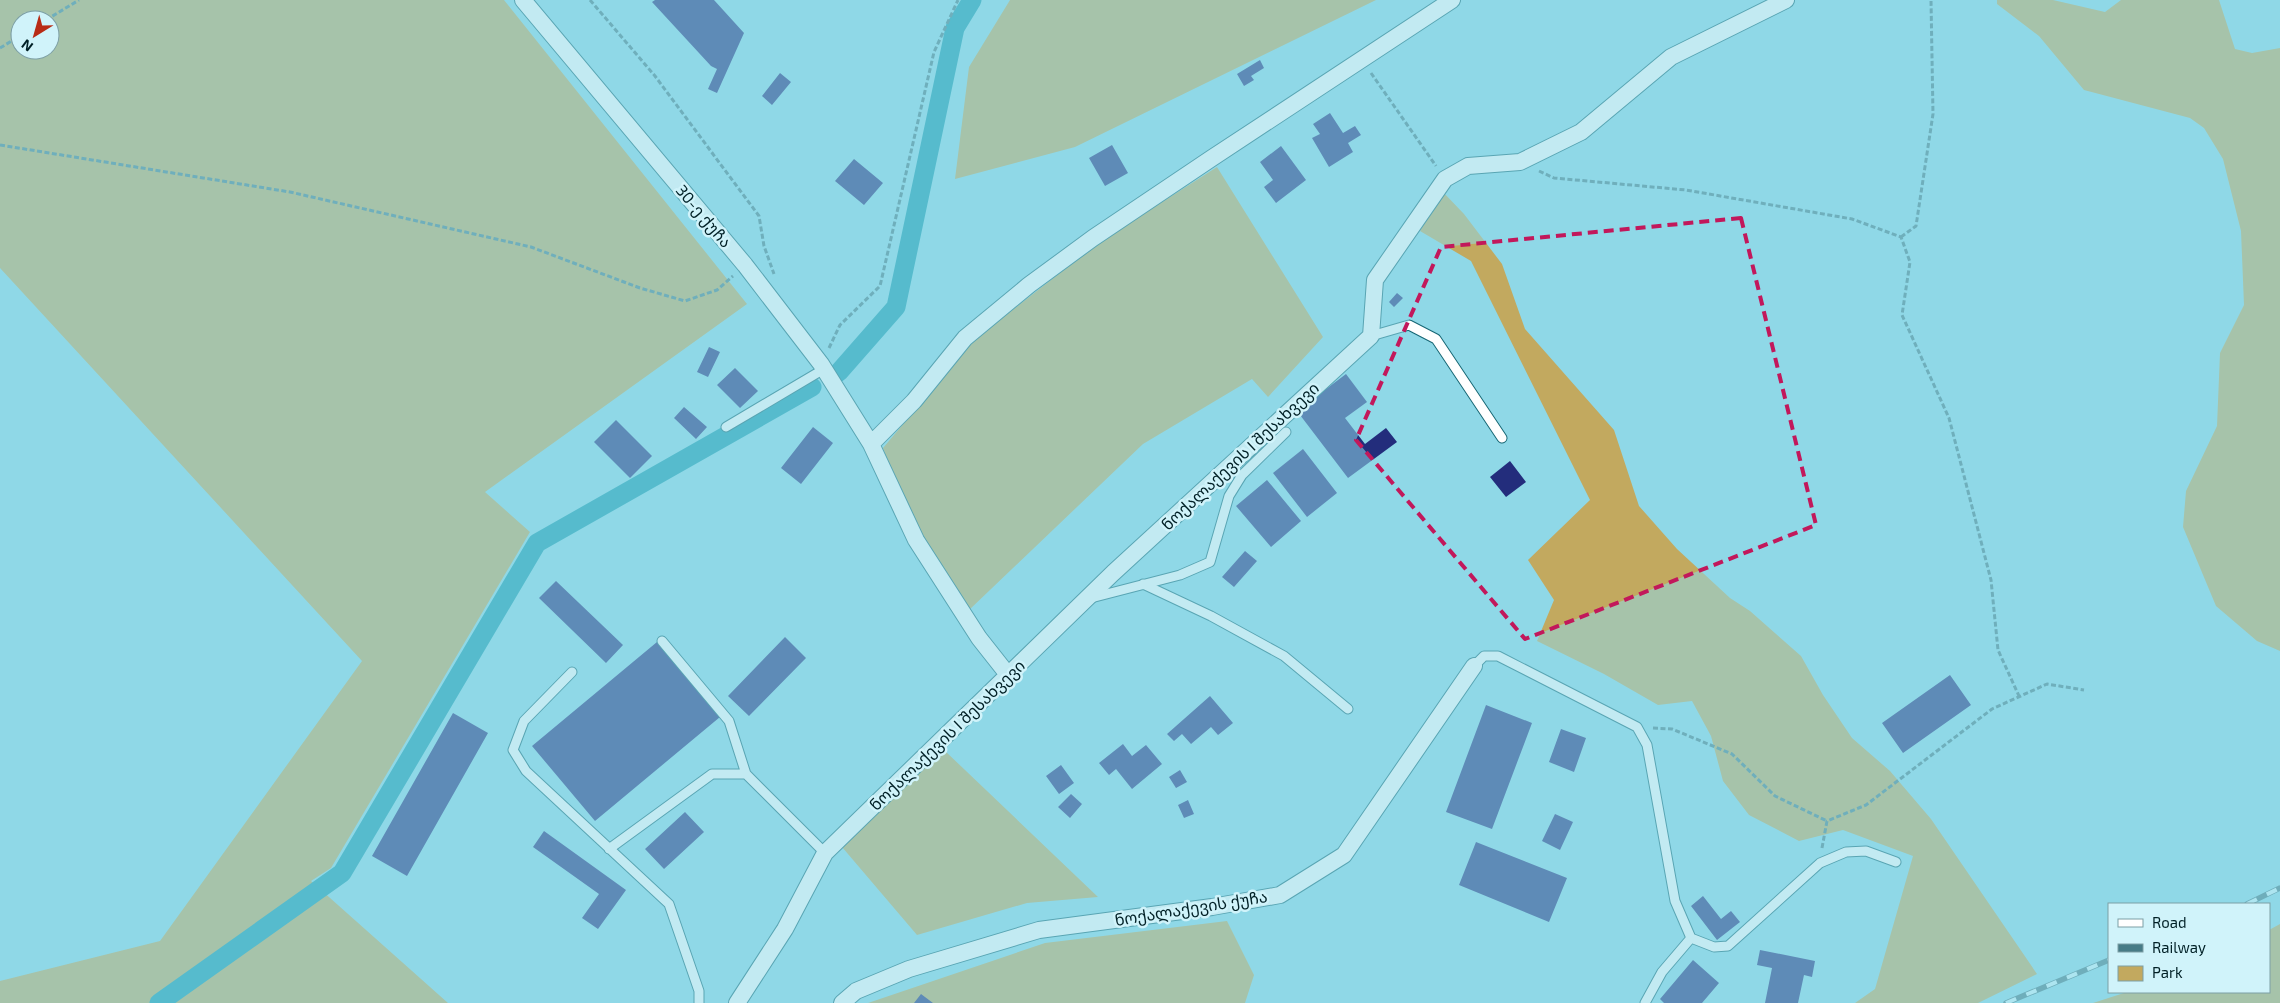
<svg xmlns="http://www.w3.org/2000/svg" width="2280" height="1003" font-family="'Exo 2','Noto Sans Georgian',sans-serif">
<rect width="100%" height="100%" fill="#8fd8e7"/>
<!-- green -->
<path fill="#c2a95f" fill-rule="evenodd" d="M0,0H504L747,304L485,492L530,532L331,868L311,881L448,1003H0V981L160,941L362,661L0,268ZM20,20H50V50H20Z
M1010,0H1376L1075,147L955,179L969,67Z
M1997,0H2053L2105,12L2121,0H2219L2235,49L2252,53L2280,48V651L2257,641L2216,606L2183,527L2186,491L2217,426L2220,353L2244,305L2241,231L2223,159L2204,128L2190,118L2084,90L2039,36L1997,4Z
M1217,167L1323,337L1268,397L1252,379L1143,444L968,611L914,534L883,448L974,340L1098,243Z
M1442,191L1464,214L1502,264L1525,329L1614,430L1639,506L1677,549L1730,598L1750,611L1801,656L1823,695L1852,738L1890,771L1931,819L2037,974L1978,1003H1855L1875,989L1913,856L1843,830L1799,841L1749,815L1723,781L1711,736L1692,701L1658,705L1604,674L1537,641L1554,600L1528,560L1590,500L1471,261L1420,231Z
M943,749L1098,897L1027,903L917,935L842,847Z
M1227,921L1254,975L1245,1003H868L1045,943Z
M2280,924V1003H2093L2127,992H2269V930Z"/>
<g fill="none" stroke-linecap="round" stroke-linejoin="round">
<!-- canal -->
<path stroke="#1198ad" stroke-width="19" d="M839,372L896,307L955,28L972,0
M159,1003L342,873L537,543L812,387"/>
</g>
<!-- building -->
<path fill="#232d7c" d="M655,0H714L744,33L717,93L708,89L717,69L711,66L652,2Z
M1260,60L1264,68L1251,76L1254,80L1244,86L1237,74Z
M780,73L791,82L772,105L762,96Z
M1330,113L1343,133L1355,126L1361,135L1348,143L1353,152L1329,167L1312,138L1320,134L1313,124Z
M1112,145L1128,173L1105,186L1089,158Z
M1281,146L1306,180L1276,203L1264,187L1273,180L1260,162Z
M854,159L883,183L864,205L835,181Z
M1397,293L1403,298L1394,307L1389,302Z
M709,347L720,352L708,377L697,372Z
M735,368L758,391L740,408L717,385Z
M1346,374L1367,402L1345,418L1365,444L1386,428L1397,442L1348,478L1297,411Z
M684,407L707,427L696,439L674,418Z
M616,420L652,456L630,478L594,442Z
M813,427L833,443L801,484L781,468Z
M1303,449L1337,493L1307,517L1273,473Z
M1510,461L1526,482L1506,497L1490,477Z
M1267,480L1301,521L1271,547L1236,506Z
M1245,551L1257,561L1234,587L1222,577Z
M556,581L623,645L606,663L539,598Z
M785,637L806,658L749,716L728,696Z
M657,642L720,717L595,821L532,746Z
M1950,675L1971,705L1903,753L1882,723Z
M1210,696L1233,723L1218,735L1211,727L1191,744L1182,734L1174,741L1167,734Z
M1486,705L1532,723L1492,829L1446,812Z
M453,713L488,733L407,876L372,856Z
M1561,729L1586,738L1574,772L1549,762Z
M1123,744L1132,756L1146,745L1162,764L1132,789L1116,769L1109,775L1099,763Z
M1061,765L1074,783L1059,794L1046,776Z
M1180,770L1187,782L1176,788L1169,777Z
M1071,794L1082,804L1070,818L1058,807Z
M1188,800L1194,814L1184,818L1178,805Z
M685,812L704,832L664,869L645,849Z
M1555,814L1573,822L1560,850L1542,841Z
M544,831L626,890L598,929L582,918L599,894L533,847Z
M1476,842L1567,878L1549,922L1459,885Z
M1703,896L1721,919L1731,911L1740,922L1717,940L1691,906Z
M1760,950L1815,961L1812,977L1804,975L1798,1003H1765L1772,968L1757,965Z
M1693,960L1719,983L1702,1003H1664L1660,999Z
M921,994L933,1003H914Z"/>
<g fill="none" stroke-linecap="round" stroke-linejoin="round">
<defs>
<path id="lane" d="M1371,336L1409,325L1436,339L1502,438
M726,427L824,369
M1143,584L1211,616L1284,656L1348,709
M1091,598L1180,575L1210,562L1229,496L1242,475L1286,432
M662,641L729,721L746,774
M1474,666L1484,656H1498L1637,727L1647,745L1675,901L1691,938L1714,947L1728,946L1820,863L1846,852L1866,851L1896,862
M572,672L524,721L513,750L526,771L669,904L699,991V1003
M609,849L712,774H746L825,853
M1645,1003L1662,972L1691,938"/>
<path id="street" d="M523,0L745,265L821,364L871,444L916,540L979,638L1009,676
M871,444L914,401L965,338L1029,285L1093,238L1212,158L1452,0
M737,1003L785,929L825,853L1113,573L1371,336L1375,280L1445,179L1468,166L1520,162L1581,132L1671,57L1786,0
M842,1003L856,991L909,969L1039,930L1212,907L1280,895L1344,855L1474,666"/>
</defs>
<!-- lane casing -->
<use href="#lane" stroke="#176775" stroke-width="11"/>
<!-- street casing -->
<use href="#street" stroke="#176775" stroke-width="18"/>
<!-- path -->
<path stroke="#487c87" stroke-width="3" stroke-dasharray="5 2.5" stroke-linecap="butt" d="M590,0L655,76L759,216L764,246L774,274
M46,20L79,0
M0,48L20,36
M1371,73L1436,166
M0,145L290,192L531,247L640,288L685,301L717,290L733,276
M1539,171L1554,178L1686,190L1852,219L1901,237L1910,262L1902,315L1949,418L1991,580L1998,650L2019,696
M1901,237L1916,226L1933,114L1931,0
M829,348L840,325L880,286L934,52L958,0
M1653,728L1672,729L1732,754L1775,796L1827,821
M1822,848L1827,821L1866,805L1992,709L2047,684L2084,690"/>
<!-- lane -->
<use href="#lane" stroke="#fff" stroke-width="9"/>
<!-- street -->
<use href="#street" stroke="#fff" stroke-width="16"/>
<defs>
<path id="rail" d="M2247,904L2280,888
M2006,1003L2109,960"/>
</defs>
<!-- rail casing -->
<use href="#rail" stroke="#477b86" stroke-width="5.5"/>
<!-- rail -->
<use href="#rail" stroke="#d0f3fa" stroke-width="4" stroke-dasharray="11" stroke-linecap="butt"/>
</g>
<!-- marked area -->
<path d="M0 0H2280V1003H0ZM1741,218L1816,525L1525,639L1356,440L1441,247Z" fill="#8fd8e7" fill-opacity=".55" fill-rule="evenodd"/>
<path fill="none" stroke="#c2185b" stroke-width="4" stroke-dasharray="10 6" stroke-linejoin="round" d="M1741,218L1816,525L1525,639L1356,440L1441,247Z"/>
<g text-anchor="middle" stroke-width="5" stroke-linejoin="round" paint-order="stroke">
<!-- street labels -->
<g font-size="16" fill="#012026" stroke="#d0f3fa">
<text transform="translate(704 216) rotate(50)" y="6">30-ე ქუჩა</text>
<text transform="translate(1240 456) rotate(-43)" y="6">ნოქალაქევის I შესახვევი</text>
<text transform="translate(947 735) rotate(-44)" y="6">ნოქალაქევის I შესახვევი</text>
<text transform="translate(1191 908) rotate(-9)" y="6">ნოქალაქევის ქუჩა</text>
</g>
</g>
<!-- legend -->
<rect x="2108" y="903" width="162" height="90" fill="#d0f3fa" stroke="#7d9fa5"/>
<rect x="2118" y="919" width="25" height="8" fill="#ffffff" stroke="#7d9fa5"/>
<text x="2152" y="928" font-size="15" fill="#012026">Road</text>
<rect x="2118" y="944" width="25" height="8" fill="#477b86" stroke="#7d9fa5"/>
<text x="2152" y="953" font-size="15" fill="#012026">Railway</text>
<rect x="2118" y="966" width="25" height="15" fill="#c2a95f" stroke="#7d9fa5"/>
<text x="2152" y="978" font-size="15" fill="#012026">Park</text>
<!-- north arrow -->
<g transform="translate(35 35) rotate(217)"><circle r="24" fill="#d0f3fa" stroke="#7d9fa5"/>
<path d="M0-4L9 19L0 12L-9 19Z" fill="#b82b15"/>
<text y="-8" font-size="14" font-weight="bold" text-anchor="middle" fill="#012026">N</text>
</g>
</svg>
